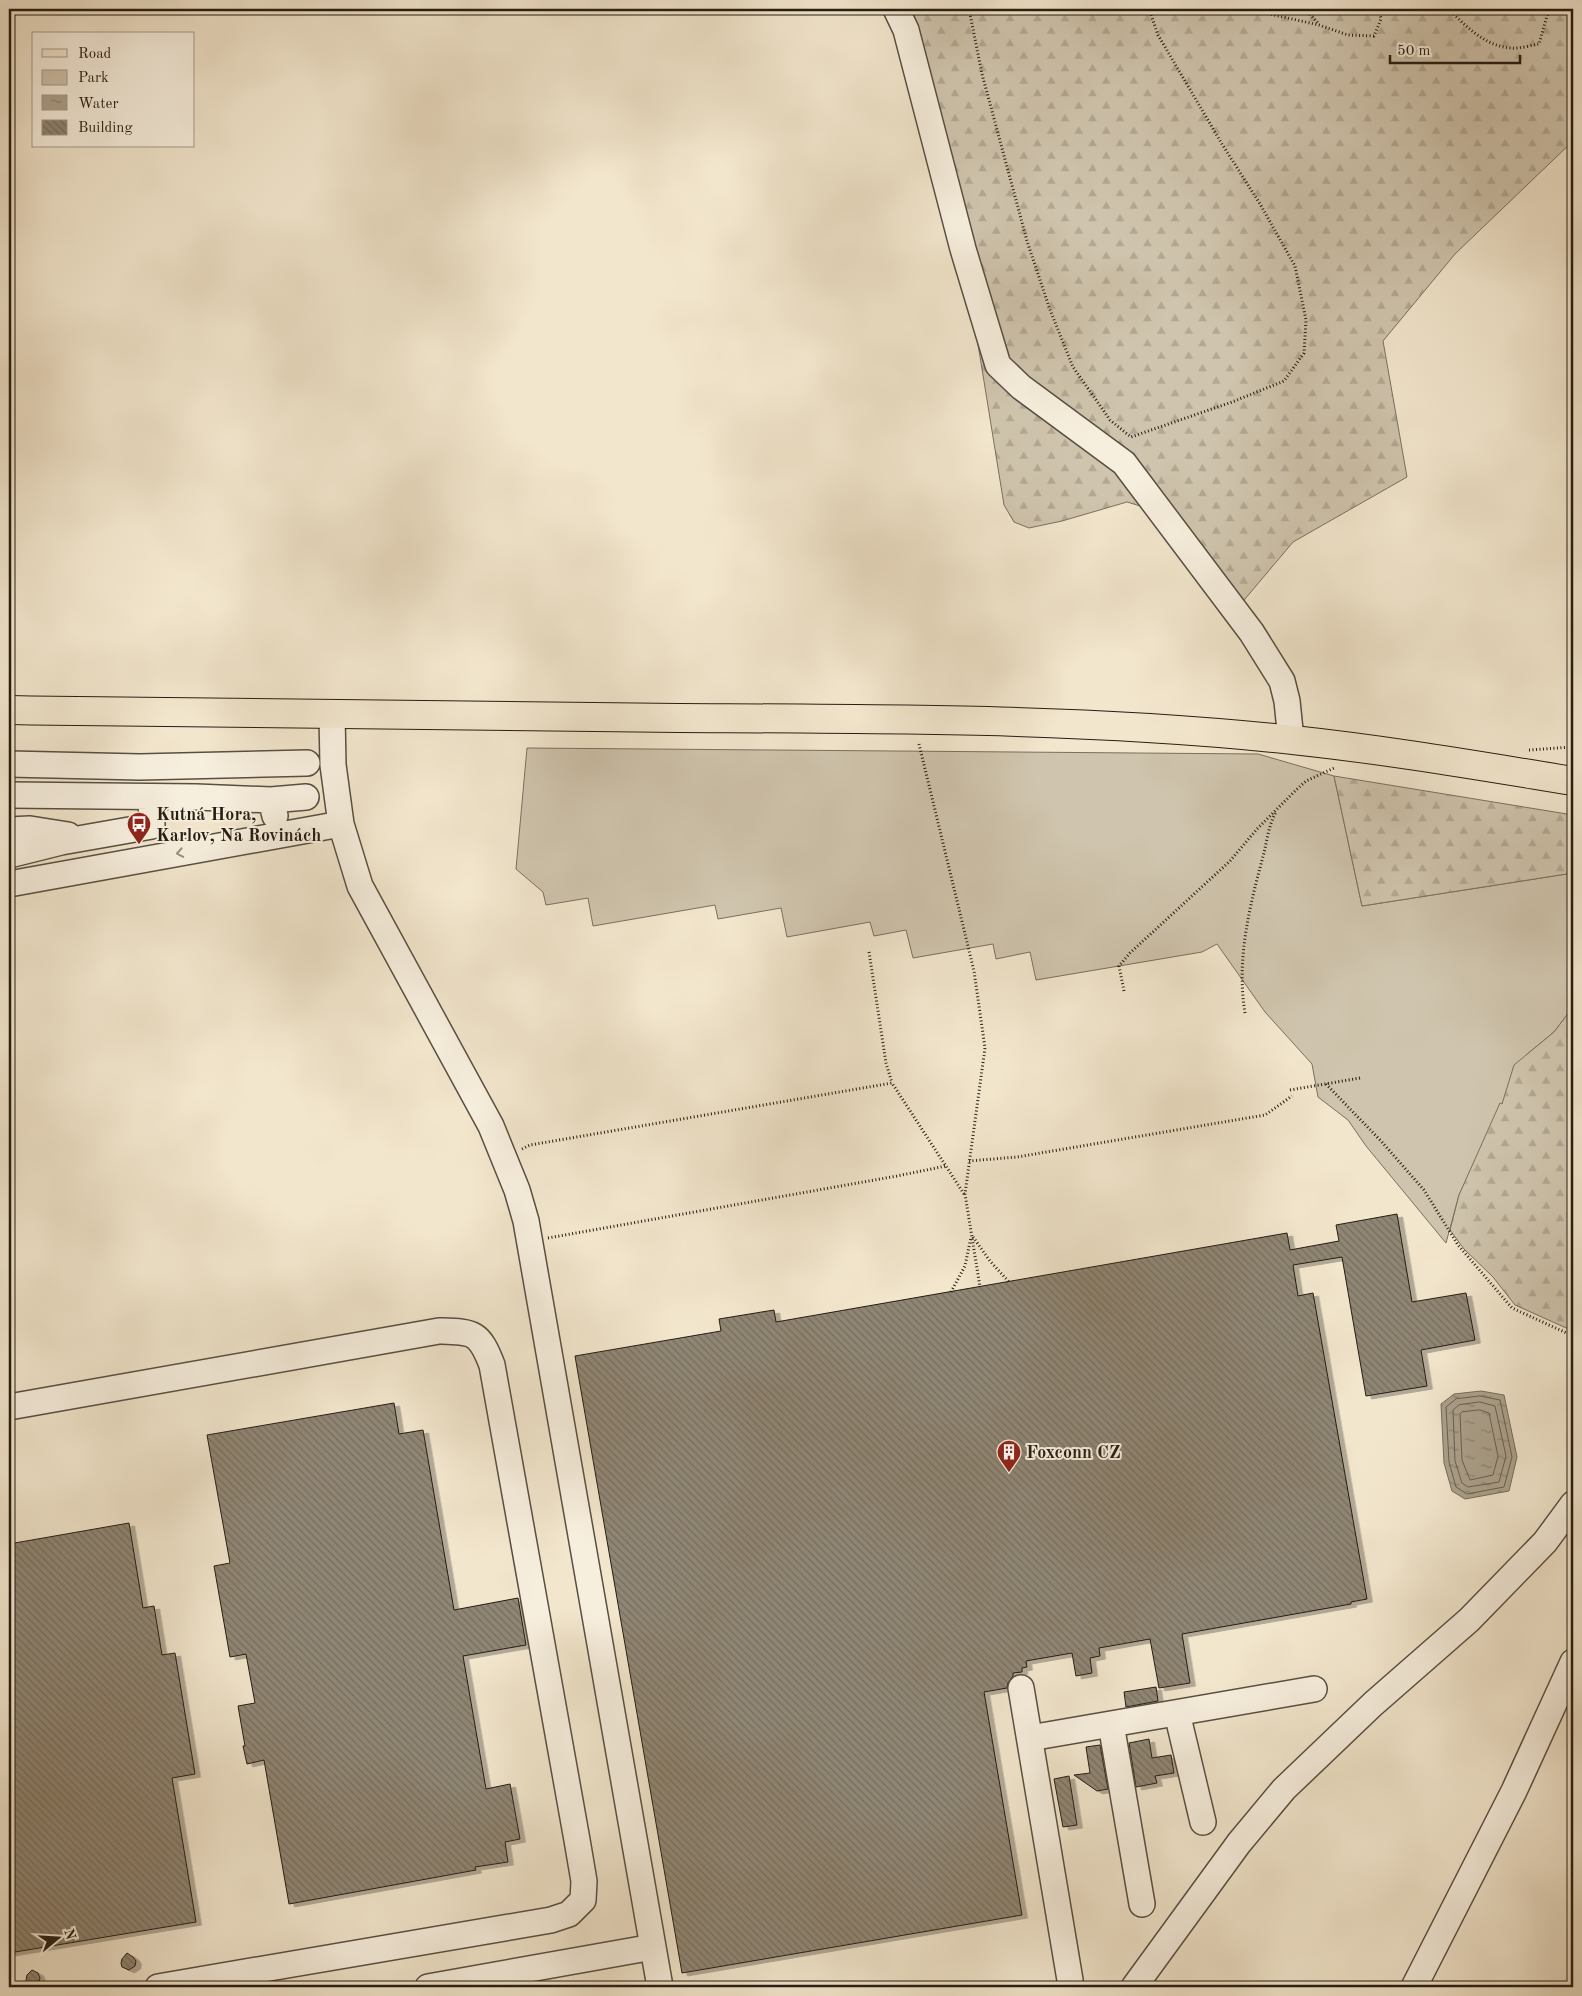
<svg xmlns="http://www.w3.org/2000/svg" width="1582" height="1996" font-family="'Old Standard TT',serif">
<defs>
<pattern id="forest-firs" width="22" height="20" patternUnits="userSpaceOnUse" patternTransform="scale(1.25)"><rect width="22" height="20" fill="#cfc4ad"/><path d="M5 1l3.5 6h-7zM16 11l3.5 6h-7z" fill="#b2a894"/></pattern>
<pattern id="water-ripples" width="26" height="14" patternUnits="userSpaceOnUse" patternTransform="scale(1.25)"><rect width="26" height="14" fill="#aca28e"/><path d="M2 4q2-2 4 0t4 0M15 11q2-2 4 0t4 0" fill="none" stroke="#8c8373"/></pattern>
<pattern id="building-back-hatch" width="6" height="6" patternUnits="userSpaceOnUse" patternTransform="scale(1.25)"><rect width="6" height="6" fill="#908674"/><path d="M-1 5l2 2M0 0l6 6M5-1l2 2" fill="none" stroke="#756d5e"/></pattern>
<filter id="shadow"><feDropShadow dx="5.5" dy="3" stdDeviation="0" flood-color="#0004"/></filter>
</defs>
<rect width="100%" height="100%" fill="#f2e6cd"/>
<filter id="stains"><feTurbulence type="fractalNoise" baseFrequency=".004" numOctaves="4"/><feColorMatrix values="0 0 0 0 .2 0 0 0 0 .09 0 0 0 0 .02 0 0 0 .5 -.17"/></filter>
<radialGradient id="worn" r=".72"><stop offset=".6" stop-color="#630" stop-opacity="0"/><stop offset="1" stop-color="#630" stop-opacity=".3"/></radialGradient>
<!-- green -->
<path fill="#cfc4ad" stroke="#7a7060" d="M527,748L1258,754L1334,776L1362,906L1573,873V1007L1554,1032L1526,1055L1459,1195L1446,1243L1366,1146L1348,1120L1318,1097L1312,1064L1265,1012L1217,944L1202,952L1036,980L1030,952L996,959L993,944L913,958L906,930L874,936L870,922L787,937L781,908L718,919L715,905L593,926L588,898L546,905L543,892L516,869Z"/>
<!-- forest -->
<path fill="url(#forest-firs)" stroke="#7a7060" d="M888,9H1573V141L1455,254L1383,341L1407,477L1293,542L1229,618L1147,508L1127,502L1062,521L1029,528L1014,522L1004,505L977,338Z
M1334,776L1573,815V873L1362,906Z
M1573,1007V1331L1515,1305L1493,1277L1464,1249L1450,1230L1459,1195L1500,1103L1502,1104L1514,1065L1554,1032Z"/>
<!-- water -->
<path fill="url(#water-ripples)" stroke="#766d5d" d="M1481,1391L1504,1395L1517,1457L1509,1491L1465,1499L1452,1491L1444,1463L1441,1404L1454,1394Z"/>
<g fill="none" stroke-linecap="round" stroke-linejoin="round">
<!-- shore -->
<path stroke="#686050" stroke-width="1" d="M1480,1396L1500,1400L1512,1457L1504,1487L1467,1494L1456,1487L1449,1462L1446,1407L1456,1399Z
M1480,1402L1495,1406L1506,1456L1499,1482L1468,1487L1462,1483L1455,1461L1453,1410L1459,1405Z
M1480,1410L1489,1413L1498,1456L1493,1475L1470,1480L1462,1460L1460,1414L1462,1412Z"/>
</g>
<!-- building -->
<path fill="url(#building-back-hatch)" stroke="#251d13" filter="url(#shadow)" d="M1397,1214L1412,1302L1466,1293L1475,1340L1421,1350L1427,1386L1366,1396L1342,1257L1293,1265L1298,1296L1313,1293L1367,1599L1351,1602V1604L1182,1634L1190,1683L1159,1688L1150,1639L1099,1648L1100,1656L1090,1658L1092,1673L1076,1676L1072,1653L1026,1661L1027,1667L1022,1668V1672L1013,1673V1676L1008,1683L1007,1688L984,1692L1022,1915L682,1973L575,1356L721,1331L719,1319L774,1310L776,1322L1287,1233L1290,1250L1339,1241L1336,1225Z
M394,1403L399,1434L423,1430L454,1610L518,1598L526,1645L463,1656L486,1789L510,1784L520,1839L505,1842L508,1862L475,1867L476,1870L289,1904L264,1760L247,1764L243,1746H245L238,1706L255,1703L246,1654L230,1657L214,1566L230,1563L207,1435Z
M129,1523L143,1608L154,1606L162,1655L175,1653L195,1774L172,1778L196,1922L9,1953V1544Z
M1156,1687L1158,1701L1126,1707L1124,1692Z
M1149,1739L1152,1758L1171,1755L1174,1773L1155,1776L1157,1783L1136,1787L1129,1743Z
M1100,1745L1108,1789L1097,1791L1074,1775L1090,1773L1086,1747Z
M1069,1776L1077,1825L1063,1827L1054,1779Z
M127,1953L133,1957L136,1961L135,1966L129,1970L122,1967L121,1963L122,1959Z
M32,1970L38,1973L40,1978L38,1985L34,1986L28,1984L26,1980L27,1975Z"/>
<g fill="none" stroke-linecap="round" stroke-linejoin="round">
<defs>
<path id="minor" d="M896,9L906,30L963,249L998,365L1021,387L1124,463L1252,633L1282,681L1287,701L1291,740
M332,715L333,765L341,824L360,886L491,1126L517,1190L526,1221L653,1947
M9,764L140,767L307,763
M9,795L196,797L271,800
M275,816L271,800L306,797
M9,830L30,829L68,835
M9,855L61,842L152,826L151,797
M9,884L341,824
M9,1407L439,1331C473,1332 479,1331 492,1365L577,1840L584,1881L583,1900L569,1914L551,1920L158,1987
M1021,1688L1070,1980
M1177,1713L1203,1822
M1111,1724L1142,1904
M1030,1738L1314,1689
M428,1987L653,1947L660,1987
M1134,1987L1239,1843L1284,1789L1373,1704L1469,1620L1545,1542L1573,1504
M1414,1987L1514,1791L1573,1662"/>
<path id="major" d="M9,710C232,714 455,716 679,718C884,719 1089,718 1293,740C1387,750 1480,766 1573,781"/>
</defs>
<!-- minor casing -->
<use href="#minor" stroke="#584f42" stroke-width="28"/>
<!-- major casing -->
<use href="#major" stroke="#251d13" stroke-width="30"/>
<!-- path -->
<path stroke="#251d13" stroke-width="3" stroke-dasharray="1 2.5" stroke-linecap="butt" d="M969,9L982,74L1027,241L1049,307L1073,367L1110,420L1131,437L1232,402L1284,381L1304,353L1306,320L1295,266L1260,204L1222,144L1158,35L1149,9
M1247,9L1319,25L1348,35L1374,36L1381,19L1379,9
M1305,9L1318,23
M1449,9C1465,26 1486,47 1512,48C1520,49 1531,45 1539,44L1549,9
M1572,9L1573,10
M919,744L974,971L985,1048L965,1194L980,1287
M1529,750L1573,747
M869,952L886,1063L892,1083
M1124,991L1119,966L1130,953L1230,861L1257,829L1296,790L1306,781L1334,768
M1245,1013C1236,959 1250,904 1264,853C1267,840 1269,824 1276,812
M1326,1084L1381,1141L1424,1190L1458,1245L1512,1308L1573,1336
M1290,1090L1360,1078
M522,1149L530,1145L892,1083L964,1194
M969,1161L1017,1157L1265,1115L1292,1096
M973,1237L990,1261L1009,1282
M548,1238L897,1176L946,1166
M951,1292L965,1266L971,1237"/>
<!-- minor -->
<use href="#minor" stroke="#f7efde" stroke-width="25"/>
<!-- major -->
<use href="#major" stroke="#f2e6cd" stroke-width="28"/>
</g>
<!-- one-way arrows -->
<defs><path id="oneway-chevron" d="M-2-3.5L2.5 0L-2 3.5" fill="none" stroke-width="1.6" stroke-linecap="round" stroke-linejoin="round" transform="scale(1.25)"/></defs>
<use stroke="#989083" href="#oneway-chevron" transform="translate(180 853) rotate(170)"/>
<!-- icons -->
<defs>
<symbol id="bus-pin" viewBox="-11 -11 22 30"><path d="M0 17L-7.5 6A9.5 9.5 0 1 1 7.5 6Z" fill="#8f2418" stroke="#f7efde"/><path d="M-5-6H5V4H4V6H2V4H-2V6H-4V4H-5ZM-3.5-4V0h7V-4ZM-3.5 1.2v1.5H-2V1.2ZM2 1.2v1.5H3.5V1.2Z" fill="#fff"/></symbol>
<symbol id="building-pin" viewBox="-11 -11 22 30"><path d="M0 17L-7.5 6A9.5 9.5 0 1 1 7.5 6Z" fill="#8f2418" stroke="#f7efde"/><path d="M-4-6H4V6H1V3H-1V6H-4ZM-2.5-4.3h1.7v1.8h-1.7ZM.8-4.3h1.7v1.8H.8ZM-2.5-1h1.7V.8h-1.7ZM.8-1h1.7V.8H.8Z" fill="#fff"/></symbol>
</defs>
<g fill-rule="evenodd">
<use href="#bus-pin" x="125" y="810" width="28" height="38"/>
<use href="#building-pin" x="995" y="1438" width="28" height="38"/>
</g>
<g text-anchor="middle" stroke-width="4" stroke-linejoin="round" paint-order="stroke">
<!-- poi labels -->
<g font-size="18" font-weight="bold" fill="#251d13" stroke="#f7efde" text-anchor="start">
<text x="156" y="820">Kutná Hora,<tspan x="156" dy="21">Karlov, Na Rovinách</tspan></text>
<text x="1026" y="1458">Foxconn CZ</text>
</g>
</g>
<!-- margin -->
<rect width="1582" height="1996" fill="none" stroke="#f2e6cd" stroke-width="30"/>
<rect x="10" y="10" width="1562" height="1976" fill="none" stroke="#251d13" stroke-width="2.5"/>
<rect x="15" y="15" width="1552" height="1966" fill="none" stroke="#251d13"/>
<!-- legend -->
<rect x="32" y="32" width="162" height="115" fill="#f7efde" stroke="#a39b8d"/>
<rect x="42" y="49" width="25" height="8" fill="#f2e6cd" stroke="#a39b8d"/>
<text x="78" y="58" font-size="15" fill="#251d13">Road</text>
<rect x="42" y="70" width="25" height="15" fill="#cfc4ad" stroke="#a39b8d"/>
<text x="78" y="82" font-size="15" fill="#251d13">Park</text>
<rect x="42" y="95" width="25" height="15" fill="url(#water-ripples)" stroke="#a39b8d"/>
<text x="78" y="108" font-size="15" fill="#251d13">Water</text>
<rect x="42" y="120" width="25" height="15" fill="url(#building-back-hatch)" stroke="#a39b8d"/>
<text x="78" y="132" font-size="15" fill="#251d13">Building</text>
<!-- north arrow -->
<g transform="translate(58 1938) rotate(72)" stroke="#f7efde" stroke-width="4" paint-order="stroke">
<path d="M0-4L9 19L0 12L-9 19Z" fill="#251d13"/>
<text y="-8" font-size="14" font-weight="bold" text-anchor="middle" fill="#251d13">N</text>
</g>
<!-- scale -->
<path d="M1390 55v8h130v-8" fill="none" stroke="#251d13" stroke-width="2.5"/>
<text x="1397" y="55" font-size="15" fill="#251d13" stroke="#f7efde" stroke-width="4" paint-order="stroke">50 m</text>
<rect width="100%" height="100%" filter="url(#stains)"/>
<rect width="100%" height="100%" fill="url(#worn)"/>
</svg>
